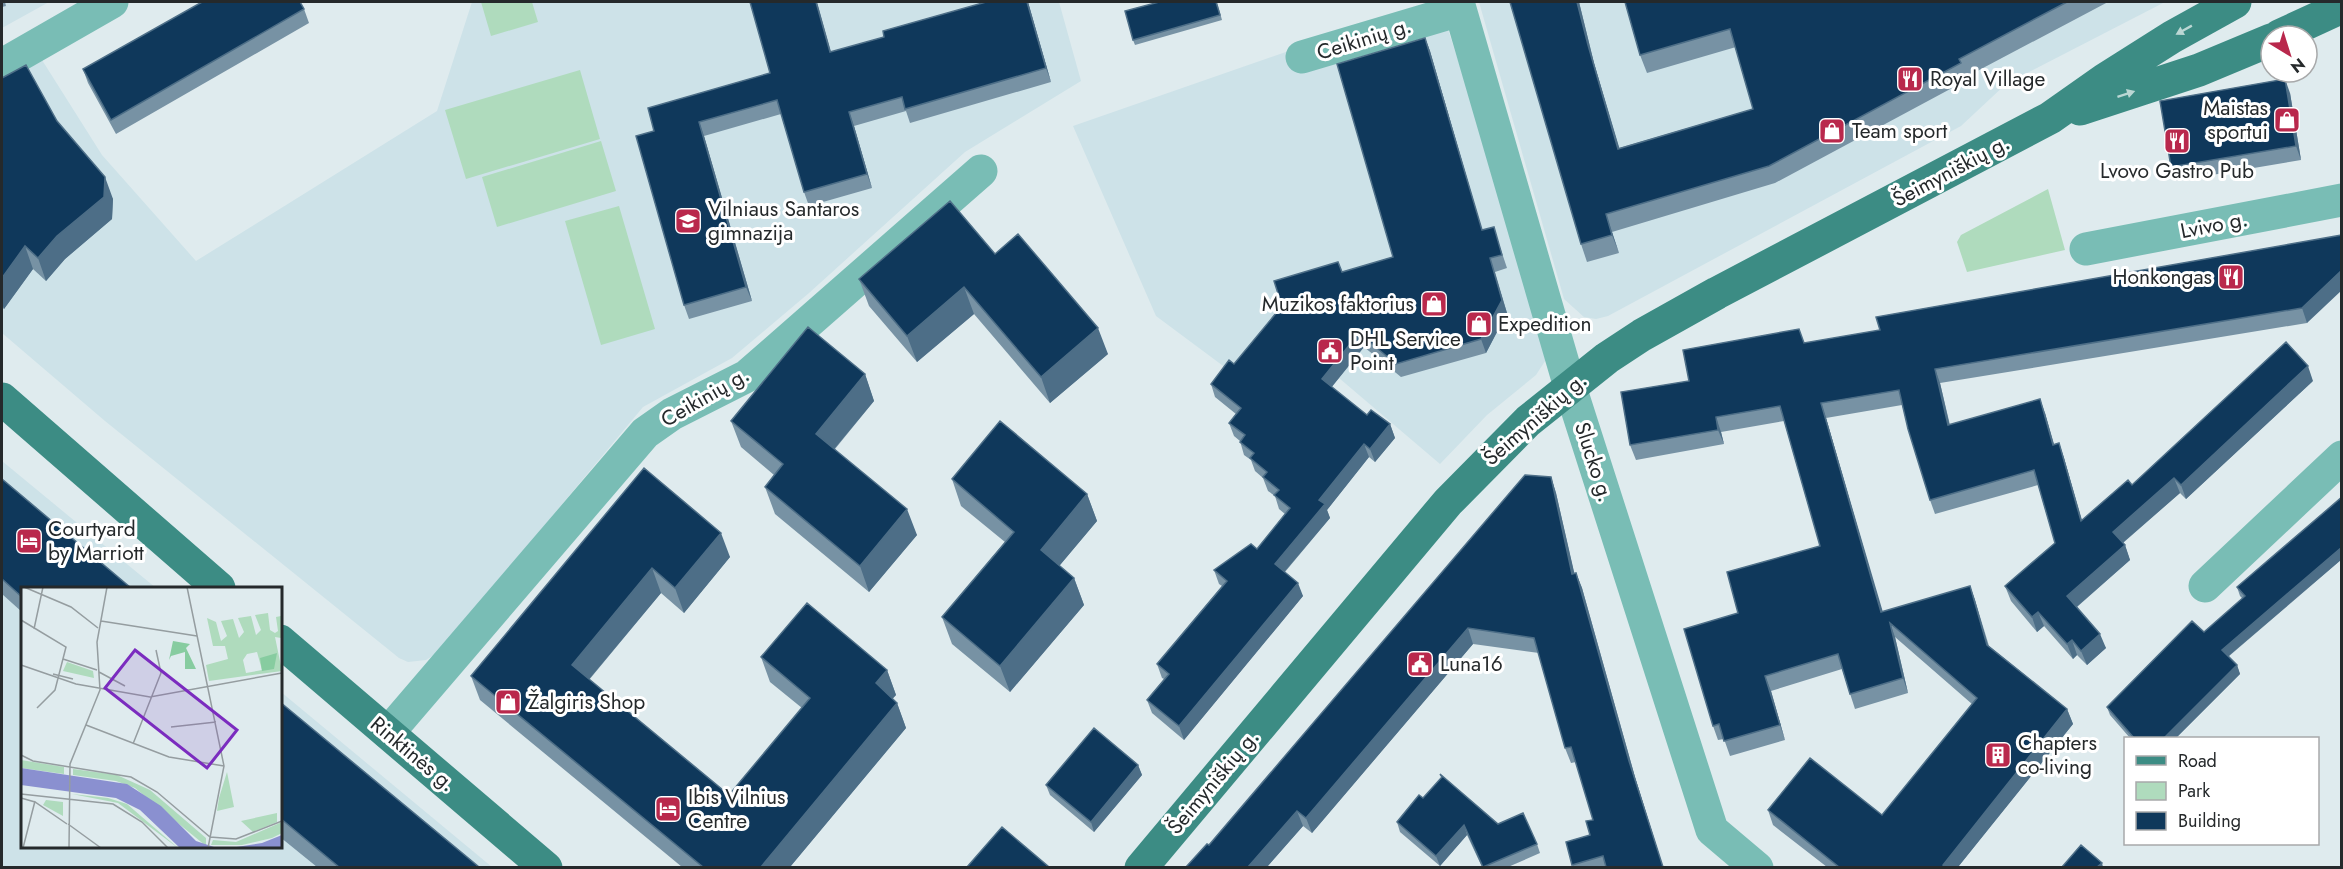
<svg xmlns="http://www.w3.org/2000/svg" width="2343" height="869" font-family="Jost,sans-serif">
<rect width="100%" height="100%" fill="#dfebee"/>
<!-- built -->
<path fill="#cde2e8" d="M2,2H49L2,28Z
M472,2H1059L1081,81L965,152L809,293L732,358L643,407L439,652L426,660L408,662L399,658L105,421L2,333V83L42,60L102,155L196,261L437,111Z
M1429,2H1439L1548,336L1547,358L1536,375L1487,415L1440,464L1339,378L1318,403L1234,374L1156,316L1073,126Z
M1479,2H2165L2006,84L1961,126L1608,316L1596,319L1584,317L1564,299Z
M2,461L156,588H22V846H280L281,692L492,867H2Z"/>
<!-- green -->
<path fill="#afdbbd" d="M481,2H532L538,22L491,36Z
M580,70L600,139L466,179L445,110Z
M601,141L616,191L497,227L482,177Z
M2048,189L2065,250L1967,272L1957,242L1961,235Z
M619,206L655,329L601,345L565,221Z"/>
<g fill="none" stroke-linecap="round" stroke-linejoin="round">
<!-- minor -->
<path stroke="#79bdb5" stroke-width="33" d="M1458,2L1570,387L1712,830L1757,868
M1302,57L1460,10
M2,65L112,2
M2086,249L2342,200
M2205,586L2342,457
M388,733L645,433L672,414L747,376L981,171"/>
<!-- major -->
<path stroke="#3c8c84" stroke-width="33" d="M2279,36L2342,7
M2080,109L2199,70L2271,40
M2,399L219,588
M280,641L546,868
M1141,868L1448,502L1528,421L1607,358L1642,335L1717,293L2050,118L2104,80L2172,37L2235,2"/>
</g>
<!-- wall -->
<path fill="#7792a4" d="M2,2H5L6,6L2,7Z
M1028,2L1051,82L910,123L906,111L854,126L872,188L809,206L804,192L781,114L704,136L752,301L689,319L684,305L654,131L770,73L831,52Z
M1217,2L1222,20L1135,45L1133,40Z
M1510,2H1579L1594,63L1619,148L1753,109L1736,47L1647,73L1640,55L1625,2H2108L1966,77L1967,80L1775,183L1612,232L1619,253L1587,262L1581,244Z
M304,9L309,23L116,134L88,83L83,69Z
M1425,38L1430,51L1482,230L1498,241L1507,268L1495,272L1507,313L1486,353L1401,377L1364,347L1331,387L1367,415L1390,424L1395,438L1375,462L1369,457L1327,510L1330,518L1285,572L1303,596L1184,740L1152,713L1147,700L1164,679L1162,678L1157,664L1222,586L1219,584L1214,570L1257,549L1285,514L1279,509L1275,496L1268,491L1263,478L1255,471L1251,460L1244,455L1240,441L1234,436L1229,423L1236,414L1215,397L1211,384L1234,364L1338,262L1342,272L1393,257Z
M2,78L57,121L113,199L112,219L65,259L46,281L33,269L4,309L2,307Z
M2290,93L2301,160L2176,181L2171,167Z
M2342,235L2307,323L1940,383L1950,425L2045,413L2054,444L2059,443L2064,458L2082,520L2132,485L2313,381L2186,499L2180,493L2123,543L2125,545L2130,560L2077,607L2106,648L2087,665L2077,655L2073,659L2044,626L2037,632L2011,601L2005,586L2055,543L2038,485L1935,514L1930,500L1902,405L1826,418L1882,612L1970,586L1975,600L1989,646L2067,709L2073,724L1958,867H1827L1773,825L1768,810L1882,815L1972,704L1895,637L1908,693L1855,709L1842,669L1771,691L1785,740L1730,756L1724,739L1718,740L1713,726L1738,613L1820,546L1784,421L1721,432L1724,444L1636,460L1630,445L1689,381L1799,329L1804,343L1880,330Z
M995,254L1108,354L1050,403L974,314L917,362L869,306L859,279Z
M865,374L874,401L835,449L917,535L869,592L775,514L765,487L774,475L741,447L731,421Z
M644,468L730,557L684,613L661,593L589,680L729,795L802,708L770,682L761,657L887,670L896,695L892,699L897,703L906,728L790,867H682L480,700L471,676Z
M1551,477L1556,493L1574,573H1576L1582,588L1635,777L1663,867H1573L1566,842L1590,835L1593,820L1576,762L1571,763L1565,748L1539,653L1473,644L1312,833L1303,826L1267,867H1186L1209,845Z
M2,479L22,588V612L2,594Z
M952,479L1087,494L1097,521L1059,566L1074,578L1084,605L1010,692L952,644L942,617L1005,542L961,506Z
M2342,497V559L2228,657L2237,665L2240,674L2176,738H2130L2110,715L2107,707L2204,632L2243,599L2240,596L2237,587Z
M280,702L479,867H317L280,837Z
M1138,765L1142,775L1094,832L1050,795L1046,785Z
M1423,798L1498,824L1537,844L1540,853L1508,867H1482L1467,835L1440,866L1400,832L1397,822Z"/>
<!-- shaded-wall -->
<path fill="#4d6e87" d="M816,2H817L835,66L830,52Z
M1027,2H1028L1051,82L1046,68Z
M1577,2H1579L1594,63L1625,167L1618,149L1588,45Z
M1425,38L1430,51L1486,244L1482,230Z
M2285,79L2290,93L2301,160L2296,146Z
M849,112L854,126L872,188L867,174Z
M699,122L704,136L752,301L746,287Z
M105,177L113,199L112,219L65,259L46,281L38,258Z
M1606,214L1619,253L1612,235Z
M25,246L33,269L4,309L2,303V278Z
M1490,258L1507,313L1486,353L1481,339Z
M2342,270V290L2307,323L2302,308Z
M964,287L974,314L917,362L907,336Z
M1098,328L1108,354L1050,403L1041,377Z
M1359,333L1364,347L1327,393L1322,379Z
M2308,366L2313,381L2186,499L2181,485Z
M1935,369L1940,383L1953,440L1948,425Z
M865,374L874,401L825,460L816,434Z
M2040,399L2045,413L2058,459L2053,445Z
M1821,403L1826,418L1887,626L1881,612Z
M1716,417L1721,432L1724,444L1718,430Z
M1390,424L1395,438L1375,462L1370,449Z
M2059,443L2064,458L2086,535L2081,521Z
M1364,444L1369,457L1327,510L1330,518L1280,577L1275,564L1319,500Z
M1551,477L1556,493L1578,589L1572,574Z
M2174,478L2180,493L2119,546L2113,532Z
M1087,494L1097,521L1050,577L1041,550Z
M907,509L917,535L869,592L860,566Z
M721,533L730,557L684,613L675,588Z
M2125,545L2130,560L2073,610L2067,596Z
M2342,547V559L2225,659L2222,650Z
M652,568L661,593L580,690L572,665Z
M1576,573L1582,588L1635,777L1663,867L1629,761Z
M1074,578L1084,605L1010,692L1000,666Z
M1298,583L1303,596L1184,740L1179,726Z
M1970,586L1975,600L1992,660L1987,645Z
M2038,612L2044,626L2037,632L2032,617Z
M1890,623L1895,637L1908,693L1903,678Z
M1468,628L1473,644L1312,833L1306,818Z
M2100,634L2106,648L2087,665L2081,651Z
M2072,640L2077,655L2073,659L2067,644Z
M2237,665L2240,674L2176,738H2164Z
M887,670L896,695L884,708L876,683Z
M1765,676L1771,691L1785,740L1780,725Z
M897,703L906,728L790,867H761Z
M2067,709L2073,724L1958,867H1944L1943,865Z
M1138,765L1142,775L1094,832L1091,822Z
M1297,811L1303,826L1267,867H1248Z
M1464,825L1467,835L1440,866L1436,856Z
M2102,863L2103,867H2097Z"/>
<!-- building -->
<path fill="#0f385b" stroke="#4d6e87" stroke-width="1.5" d="M202,2H300L304,9L111,120L83,69Z
M750,2H816L830,52L884,37L883,31L986,2H1027L1046,68L905,109L902,97L849,112L867,174L804,192L777,100L699,122L746,287L684,305L636,136L654,131L648,108L770,73Z
M1159,2H1216L1220,15L1133,40L1125,11Z
M1510,2H1577L1588,45L1618,149L1753,109L1730,29L1640,55L1625,2H2067L1959,59L1961,63L1769,166L1606,214L1612,235L1581,244Z
M1425,38L1482,230L1494,227L1502,255L1490,258L1502,300L1481,339L1396,364L1359,333L1322,379L1367,415L1371,410L1390,424L1370,449L1364,444L1319,500L1325,504L1275,564L1298,583L1179,726L1147,700L1169,674L1157,664L1227,581L1214,570L1251,544L1257,549L1290,508L1274,495L1279,490L1263,477L1267,472L1250,458L1254,453L1240,442L1245,435L1229,423L1241,408L1211,384L1229,360L1234,364L1282,306L1274,281L1338,262L1342,272L1393,257L1337,64Z
M26,65L57,121L105,177L104,197L57,236L38,258L25,246L2,278V78Z
M2285,79L2296,146L2171,167L2160,101Z
M950,201L995,254L1018,234L1098,328L1041,377L964,287L907,336L859,279Z
M2342,235V270L2302,308L1935,369L1948,425L2040,399L2053,445L2059,443L2081,521L2128,480L2132,485L2286,342L2308,366L2181,485L2174,478L2113,532L2125,545L2067,596L2100,634L2081,651L2072,640L2067,644L2038,612L2032,617L2005,586L2055,543L2034,470L1930,500L1908,429L1899,390L1821,403L1881,612L1970,586L1987,645L2067,709L1943,865L1946,867H1839L1768,810L1810,758L1882,815L1977,698L1890,623L1903,678L1850,694L1838,654L1765,676L1780,725L1724,741L1719,724L1713,726L1684,629L1738,613L1727,572L1820,546L1780,406L1716,417L1718,430L1630,445L1621,392L1689,381L1683,350L1799,329L1804,343L1880,330L1876,317Z
M808,327L865,374L816,434L907,509L860,566L765,487L783,464L731,421Z
M1000,421L1087,494L1041,550L1074,578L1000,666L942,617L1014,532L952,479Z
M644,468L721,533L675,588L652,568L572,665L729,795L810,698L761,657L807,603L887,670L876,683L897,703L761,867H703L471,676Z
M1525,475L1551,477L1572,574L1576,573L1629,761L1663,867H1606L1603,856L1572,865L1566,842L1590,835L1586,821L1593,820L1571,747L1565,748L1534,638L1468,628L1306,818L1297,811L1248,867H1186L1207,844L1209,845Z
M2,479L131,588H22V597L2,579Z
M2342,497V547L2222,650L2237,665L2164,738H2134L2107,707L2192,621L2204,632L2245,596L2237,587Z
M280,702L479,867H339L280,818Z
M1094,728L1138,765L1091,822L1046,785Z
M1440,774L1498,824L1523,813L1537,844L1483,867L1464,825L1436,856L1397,822L1419,795L1423,798L1442,777Z
M1002,827L1049,867H967Z
M2081,845L2102,863L2097,867H2062Z"/>
<!-- one-way arrows -->
<defs><path id="oneway-solid" d="M-6-.8H1V-3.2L6.5 0L1 3.2V.8H-6Z" transform="scale(1.5)"/></defs>
<g fill="#bbd7d4">
<use href="#oneway-solid" transform="translate(2184 30) rotate(151)"/>
<use href="#oneway-solid" transform="translate(2126 94) rotate(-18)"/>
</g>
<!-- icons -->
<defs>
<symbol id="restaurant-square" viewBox="-11 -11 22 22"><rect x="-9" y="-9" width="18" height="18" rx="4" fill="#b9284c" stroke="#fff"/><path d="M-5-6h1v4h1v-4h1v4h1v-4h1v5L-1.5 .5V6h-2V.5L-5-1ZM5-6V6H3V1.5H1.5Q1.5-4 5-6Z" fill="#fff"/></symbol>
<symbol id="shop-square" viewBox="-11 -11 22 22"><rect x="-9" y="-9" width="18" height="18" rx="4" fill="#b9284c" stroke="#fff"/><path d="M-5-2.5h2.3a2.7 3.5 0 0 1 5.4 0H5L5.5 6h-11ZM-1.5-2.5h3a1.5 2.3 0 0 0-3 0Z" fill="#fff"/></symbol>
<symbol id="school-square" viewBox="-11 -11 22 22"><rect x="-9" y="-9" width="18" height="18" rx="4" fill="#b9284c" stroke="#fff"/><path d="M0-5L7-2L0 1L-7-2ZM-4 1L0 2.5L4 1V4Q0 6-4 4Z" fill="#fff"/></symbol>
<symbol id="civic-square" viewBox="-11 -11 22 22"><rect x="-9" y="-9" width="18" height="18" rx="4" fill="#b9284c" stroke="#fff"/><path d="M-.6-6.5H3V-4.5H.6V-3L4-1V1h2V6H-6V1h2V-1L-.6-3ZM-1.2 2.5V6h2.4V2.5Z" fill="#fff"/></symbol>
<symbol id="hotel-square" viewBox="-11 -11 22 22"><rect x="-9" y="-9" width="18" height="18" rx="4" fill="#b9284c" stroke="#fff"/><path d="M-6-4.5h1.5V1H6V5H4.5V3h-9V5H-6ZM-4 0a1.8 1.8 0 1 1 3.6 0ZM.5 0V-2.5h3Q6-2.5 6 0Z" fill="#fff"/></symbol>
<symbol id="building-square" viewBox="-11 -11 22 22"><rect x="-9" y="-9" width="18" height="18" rx="4" fill="#b9284c" stroke="#fff"/><path d="M-4-6H4V6H1V3H-1V6H-4ZM-2.5-4.3h1.7v1.8h-1.7ZM.8-4.3h1.7v1.8H.8ZM-2.5-1h1.7V.8h-1.7ZM.8-1h1.7V.8H.8Z" fill="#fff"/></symbol>
</defs>
<g fill-rule="evenodd">
<use href="#restaurant-square" x="1895" y="64" width="30" height="30"/>
<use href="#shop-square" x="2272" y="105" width="30" height="30"/>
<use href="#shop-square" x="1817" y="116" width="30" height="30"/>
<use href="#restaurant-square" x="2162" y="126" width="30" height="30"/>
<use href="#school-square" x="673" y="206" width="30" height="30"/>
<use href="#restaurant-square" x="2216" y="262" width="30" height="30"/>
<use href="#shop-square" x="1419" y="289" width="30" height="30"/>
<use href="#shop-square" x="1464" y="309" width="30" height="30"/>
<use href="#civic-square" x="1315" y="336" width="30" height="30"/>
<use href="#hotel-square" x="14" y="526" width="30" height="30"/>
<use href="#civic-square" x="1405" y="649" width="30" height="30"/>
<use href="#shop-square" x="493" y="687" width="30" height="30"/>
<use href="#building-square" x="1983" y="740" width="30" height="30"/>
<use href="#hotel-square" x="653" y="794" width="30" height="30"/>
</g>
<g text-anchor="middle" stroke-width="6" stroke-linejoin="round" paint-order="stroke">
<!-- street labels -->
<g font-size="21" fill="#25292b" stroke="#fff">
<text transform="translate(1364 39) rotate(-17)" y="7">Ceikinių g.</text>
<text transform="translate(1951 171) rotate(-28)" y="7">Šeimyniškių g.</text>
<text transform="translate(2214 225) rotate(-11)" y="7">Lvivo g.</text>
<text transform="translate(705 397) rotate(-30)" y="7">Ceikinių g.</text>
<text transform="translate(1535 419) rotate(-41)" y="7">Šeimyniškių g.</text>
<text transform="translate(1594 462) rotate(72)" y="7">Slucko g.</text>
<text transform="translate(413 754) rotate(40)" y="7">Rinktinės g.</text>
<text transform="translate(1213 782) rotate(-50)" y="7">Šeimyniškių g.</text>
</g>
<!-- poi labels -->
<g font-size="21" fill="#25292b" stroke="#fff" text-anchor="start">
<text x="1930" y="86">Royal Village</text>
<text x="2268" y="115" text-anchor="end">Maistas<tspan x="2268" dy="24">sportui</tspan></text>
<text x="1852" y="138">Team sport</text>
<text x="2177" y="178" text-anchor="middle">Lvovo Gastro Pub</text>
<text x="708" y="216">Vilniaus Santaros<tspan x="708" dy="24">gimnazija</tspan></text>
<text x="2212" y="284" text-anchor="end">Honkongas</text>
<text x="1414" y="311" text-anchor="end">Muzikos faktorius</text>
<text x="1498" y="331">Expedition</text>
<text x="1350" y="346">DHL Service<tspan x="1350" dy="24">Point</tspan></text>
<text x="48" y="536">Courtyard<tspan x="48" dy="24">by Marriott</tspan></text>
<text x="1440" y="671">Luna16</text>
<text x="528" y="709">Žalgiris Shop</text>
<text x="2018" y="750">Chapters<tspan x="2018" dy="24">co-living</tspan></text>
<text x="688" y="804">Ibis Vilnius<tspan x="688" dy="24">Centre</tspan></text>
</g>
</g>
<!-- overview -->
<g transform="translate(21 587)">
<rect width="261" height="261" fill="#dfebee"/>
<path d="M247,26L249,43L254,46L257,44L255,30L260,29V51L254,50L261,84L188,94L185,78L207,72L204,59H192L186,31L195,35L200,54L206,49L200,34L212,32L218,51L223,45L217,31L230,29L235,48L240,43L234,28ZM236,65L241,83L225,86L222,73L226,67ZM46,75L72,84L73,91L42,84ZM0,173L43,180V187L0,181ZM52,182L96,188L129,203L185,251V259L114,201L95,194L52,188ZM206,185L213,220L196,224L198,211ZM51,207L87,211L106,217L157,261L97,216ZM25,213L42,215V229L22,218ZM256,226V235L232,245L220,234ZM261,235V246L251,251L221,258H190L192,253L215,255Z" fill="#afdbbd" fill-rule="evenodd"/>
<path d="M152,54L169,57L165,61L175,82H164V65L150,69L148,73ZM256,66L253,82L241,84L239,71Z" fill="#87cca0"/>
<path d="M0,181L106,197L140,219L175,254L196,261H159L119,223L95,211L0,198ZM261,248V261H209L241,256Z" fill="#8a90d0"/>
<path fill="none" stroke="#959da0" stroke-width="1.5" d="M3,0L50,20L77,41M166,0L203,179L187,261M0,33L45,60L34,103L16,121M80,34L176,49M13,42L22,0M42,72L76,83M0,78L55,97L129,110L261,86M78,85L104,99M32,87L52,92M65,138L148,170L203,179M150,140L195,135M112,157L140,86L135,63M0,168L12,174L110,190L136,205L189,250L215,252L261,234M0,207L92,217L121,235L147,261M0,211L14,215L46,237M47,237L80,261M2,261L14,214M48,261L49,177L79,103L76,55L86,0"/>
<path fill="#7b2cbf" fill-opacity="0.15" stroke="#7b2cbf" stroke-width="3" d="M114,63L216,143L186,181L84,101Z"/>
<rect width="261" height="261" fill="none" stroke="#25292b" stroke-width="3"/>
</g>
<!-- border -->
<rect width="2343" height="869" fill="none" stroke="#25292b" stroke-width="6"/>
<!-- legend -->
<rect x="2124" y="737" width="195" height="108" fill="#ffffff" stroke="#a8a9aa" stroke-width="1.5"/>
<rect x="2136" y="756" width="30" height="9" fill="#3c8c84" stroke="#a8a9aa" stroke-width="1.5"/>
<text x="2178" y="767" font-size="18" fill="#25292b">Road</text>
<rect x="2136" y="782" width="30" height="18" fill="#afdbbd" stroke="#a8a9aa" stroke-width="1.5"/>
<text x="2178" y="797" font-size="18" fill="#25292b">Park</text>
<rect x="2136" y="812" width="30" height="18" fill="#0f385b" stroke="#a8a9aa" stroke-width="1.5"/>
<text x="2178" y="827" font-size="18" fill="#25292b">Building</text>
<!-- north arrow -->
<g transform="translate(2289 54) rotate(142)"><circle r="28" fill="#ffffff" stroke="#a8a9aa" stroke-width="1.5"/>
<path d="M0-4.5L10 22L0 15L-10 22Z" fill="#b9284c"/>
<text y="-9" font-size="16" font-weight="bold" text-anchor="middle" fill="#25292b">N</text>
</g>
</svg>
